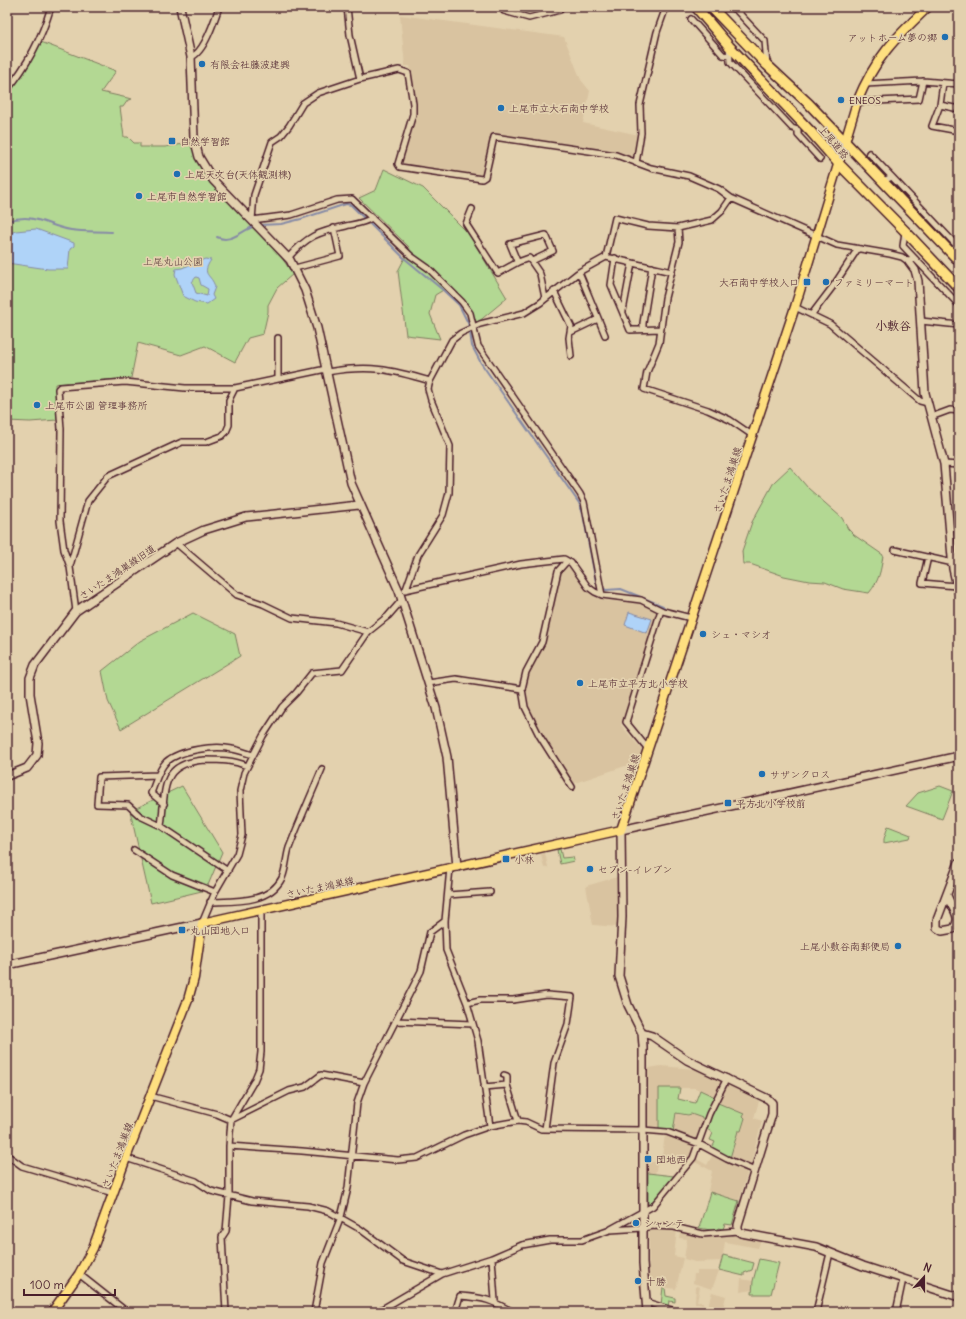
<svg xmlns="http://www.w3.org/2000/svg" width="966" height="1319" font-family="Delius,'Klee One',sans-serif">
<rect width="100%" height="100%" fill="#e3d1ae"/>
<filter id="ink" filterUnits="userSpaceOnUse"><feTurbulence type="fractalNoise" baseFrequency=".025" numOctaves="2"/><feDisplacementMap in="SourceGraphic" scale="8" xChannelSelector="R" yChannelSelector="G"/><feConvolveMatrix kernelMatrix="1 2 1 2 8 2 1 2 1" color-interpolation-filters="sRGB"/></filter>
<g filter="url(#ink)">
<!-- built -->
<path fill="#d9c3a0" d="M400,15L564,37L581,80L590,91L583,123L639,135L635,157L633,159L613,152L492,134L484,174L480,176L404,165L402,161L415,121L416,95L410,66H405Z
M566,567L572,568L588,591L595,597L607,600L640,604L654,610L657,614L621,725L642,750L637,762L572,784L540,735L523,692L526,675L544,644L548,618L560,573Z
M545,853L548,867L544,868L541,854Z
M617,877L618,880V927L593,925L586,886Z
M661,1066L695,1069L696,1067L724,1081L717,1098L695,1088H659V1129H651L648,1126V1070L649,1068Z
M727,1084L759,1101L754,1118L762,1121L751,1163L746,1165L730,1158L738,1130L742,1131L745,1118L718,1103Z
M677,1114L688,1116L692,1114L705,1120L699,1138L695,1140L673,1132Z
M665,1135L693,1144L695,1150L687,1164L677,1161V1159L662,1156Z
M713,1154L745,1170L747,1174L739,1201L708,1191L712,1171L693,1161L695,1158L707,1165Z
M648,1162H658L655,1174L648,1173Z
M652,1228L677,1230L674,1256L683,1258L676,1289L663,1287V1285L649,1281V1229Z
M680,1231L708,1236L731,1234L761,1240L758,1248L725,1242L722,1261L695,1262L684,1259L687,1239L679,1238Z
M697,1271H719L712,1289L693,1283L694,1274H697Z
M741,1279L753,1281L752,1290L740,1292Z
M696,1286L700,1287L697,1301L703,1303L705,1306L695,1303Z
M712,1292L726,1296L722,1312H706Z"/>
<!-- green -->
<path fill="#b3d893" stroke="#7e7c5f" d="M41,42L116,71L101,92L132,99L128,100L123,107H120L124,137H128L134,143H140V147H165L190,143L207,180L277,251L293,274L277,288L268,305V312L263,334L248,338L235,362L205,346L181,355L138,343L131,378L55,384L57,420L30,422L7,421V95L22,75Z
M384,169L423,188L469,234L507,298L477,323L467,305L450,286L435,295L430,314L440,339L406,335L398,271L410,248L359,198L376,190Z
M790,467L808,488L842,518L848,529L854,535L883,555C881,571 879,581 869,593L843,589L825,582L809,581L784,576L750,564H743L742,551L752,522L774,482Z
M193,613L235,634L240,656L121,729L108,701L102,671L140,641Z
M182,786L222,852L206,890L151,903L130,811Z
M940,786L953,791L942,819L906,806L918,793Z
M888,826L911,835L910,838L884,843V839Z
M560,849L562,858L573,857L574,861L560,864L557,850Z
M659,1088H680L678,1099L695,1103L700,1090L717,1098L705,1119L691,1114L688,1115L676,1113L673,1132L659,1129Z
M718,1103L744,1114L743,1116L745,1118L741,1131H738L730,1158L712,1148L715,1142L710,1140L713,1133L707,1129L711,1117Z
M648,1173L674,1176L673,1180L648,1206Z
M710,1192L739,1201L732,1225L725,1224L723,1229L718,1228L716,1231L699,1228Z
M723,1255L754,1263L752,1270L744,1273V1276L719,1270Z
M759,1259L779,1263L771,1294H752L753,1281Z
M663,1287L665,1288L666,1296L675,1298V1302L669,1301L668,1307L661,1305Z"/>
<!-- water -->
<path fill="#afd3f8" stroke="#878ba6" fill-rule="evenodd" d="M36,229L74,243V246L70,249L68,269H48L7,263V234L16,231Z
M205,259L211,260C200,276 212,274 215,287L212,295L214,299L207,304L195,302L183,296L175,274L176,269L182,268ZM196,277L199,278L201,285L208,289L207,296L196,293L192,282Z
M629,612L652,619L647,633L625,625Z"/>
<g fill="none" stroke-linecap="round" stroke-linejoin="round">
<!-- stream -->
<path stroke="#878ba6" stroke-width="2" d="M7,221C36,212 46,226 71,230C84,232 99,231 112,232
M259,225L281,224L301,219L346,204L351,205L404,258L444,291L459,305L469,325L472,346L481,363L579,503L583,514L596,582L599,585
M217,237C231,244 242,230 255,226
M602,587L606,590L621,589L663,606L667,611"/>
<defs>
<path id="street" d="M347,7L350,35L360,79
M501,7L504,11L529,18L560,10L561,7
M713,8H731L736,10L765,41L767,65
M691,19L723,55L729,56
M729,46L730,62L792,128L798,130V135L820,159
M191,57C204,53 215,19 219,7
M943,83L940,105L932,126L959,131
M865,84L923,81L959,84
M7,90C27,66 42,37 51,7
M857,102L919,99L923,81
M940,105L959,109
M869,153L892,177
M636,163L641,133L640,105L657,32L666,7
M883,181L892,177L959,248
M472,209L466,224L497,272L498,273L518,262
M678,228L679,242L665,298L659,343L647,372L644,389L708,410L730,420L752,435
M905,232L903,246L959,305
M606,257L672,272
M288,258C307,236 318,232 346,226C355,224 364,223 372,218
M615,258L611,285L630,330L661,329
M532,261L553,251L546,235L510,244L517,261L518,262L529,258L540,274L545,298
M295,268L340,256L334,228
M579,272L605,335
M554,291L571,326L569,338L571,356
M795,307L830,324L920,401L928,403
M623,311L632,263
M812,314L834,285L857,250
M921,321L959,325
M643,329V323L652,267
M571,332L598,319
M327,372C369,365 390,369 430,381
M278,379V338
M931,417L950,410L959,411
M944,464L959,465
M176,543L237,595L263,604L292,618L336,623L368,632
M895,550L953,563
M928,557L922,583L956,586
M567,561L558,571L542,642L526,672L522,689L525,707L539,735L572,787
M70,566L88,501L108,476L182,442H206L222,436L226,432L229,425V400L235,388
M406,589L418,555L443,515L449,493L450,446L431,400L428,389L430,381L452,340L461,333L480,324L524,313L540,303L579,272L606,257L615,218L648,226L678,228L712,220L722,211L731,198
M405,590L521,564L564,559L571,563L588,587L595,592L602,595L641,600L663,611L691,618
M602,595L584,502L580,494L478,346L470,313L462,302L428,268L411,256L352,199L337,200L291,215L252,220L254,195L272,142L281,136L289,126L303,103L318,93L360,79L399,70L408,73L413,104V114L398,164L400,167L482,179L485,177L494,137L616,155L651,168L689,176L719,189L731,198L837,245L890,254L902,257L909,262L914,258
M76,611L70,567L64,550L60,521L61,429L58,389L60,387L125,382L185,388H235L326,369
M428,683L456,679L522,689
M648,749L626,722L661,610
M158,775L99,777L97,804L128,805L140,816L161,826L228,871
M164,804L151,793C155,784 158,770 166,762C179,750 215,745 232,749C239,750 246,753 253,755
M161,826C166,790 159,763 205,760C220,760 233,760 247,766
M134,850L172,875L215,892
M450,868L445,921L446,950L467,1003L478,1041L490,1126
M448,895L490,892
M210,902C234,901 269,904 282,878C286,869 286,858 289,848C299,822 311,795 322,769
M202,923L215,892L237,854L242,835L240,791L244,773L263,736L282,707L296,693L312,673L342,670L368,632L388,616L402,600
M467,1003L480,1000H513L547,995L572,997L568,1024L554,1063L545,1129
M396,1021L473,1024
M504,1075L507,1076V1085L518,1121
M484,1087L507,1085
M150,1096L217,1114L231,1120L289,1091L305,1087L321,1075L364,1083
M229,1146L302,1151L398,1160L417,1158L464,1135L490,1126L518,1121L526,1122L541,1129L643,1130L667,1132L699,1144L727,1159L755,1171
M7,1155L22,1166L113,1193
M126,1158L196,1181L211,1191L252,1201L308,1206L328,1211L360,1229L403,1261L442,1274
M611,1229L653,1206L693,1158L709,1114L727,1078
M492,1258L495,1301
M79,1274L127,1312
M646,1302L678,1312
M226,1312L222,1237L226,1231L229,1196V1146L231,1120L254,1081L259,1069L261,1052V910
M314,1312L323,1263L341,1217L348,1188L357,1103L364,1083L421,971L430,932L445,921
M377,1312L442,1274L492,1258L522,1245L550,1240H582L610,1230L643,1228L653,1226L674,1227L703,1234L738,1231
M455,1312L460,1296C486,1298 491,1300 513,1312
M816,1312L830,1253
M896,1312L903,1279"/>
<path id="secondary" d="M180,7L191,57L194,138L199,157L213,180L290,260L305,290L317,328L351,483L399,591L436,708L447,757L457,867
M909,262L915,270L918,281L925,393L944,464L953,569L959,595
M7,776L27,768L37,755L38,743L30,694V678L35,665L76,611L176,543L204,530L246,517L359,505
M947,895C950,906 964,918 953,929L942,931L937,928V920L959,862
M7,965L202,923
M642,1033L652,1036L687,1060L768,1099L772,1103V1114L738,1225V1231L741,1233L816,1247L863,1266L959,1297
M647,1312L643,1263V1046L642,1033L628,1005L619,976L622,917L621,830L959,756"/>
<path id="primary" d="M52,1312L79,1274L93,1248L126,1158L188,1000L194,978L202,923L621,830L795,307L857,102C875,58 894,39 928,7"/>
<path id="highway" d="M696,7L729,46L811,132L839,164L905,231L959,288
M711,7L767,65L809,104L959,261"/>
</defs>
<!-- street casing -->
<use href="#street" stroke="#4a1f2b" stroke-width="8"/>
<!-- secondary casing -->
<use href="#secondary" stroke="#4a1f2b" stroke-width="10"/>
<!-- primary casing -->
<use href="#primary" stroke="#4a1f2b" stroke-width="11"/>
<!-- highway casing -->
<use href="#highway" stroke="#4a1f2b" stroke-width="12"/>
<!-- street -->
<use href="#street" stroke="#e3d1ae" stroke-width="5"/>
<!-- secondary -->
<use href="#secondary" stroke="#e3d1ae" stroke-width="7"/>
<!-- primary -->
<use href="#primary" stroke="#fedf80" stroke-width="8"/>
<!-- highway -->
<use href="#highway" stroke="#fedf80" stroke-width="9"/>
</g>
</g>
<!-- markers -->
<g fill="#1f6fb2" stroke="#e3d1ae" stroke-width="1.5">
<circle cx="945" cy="37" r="4"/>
<circle cx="202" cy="64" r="4"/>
<circle cx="841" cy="100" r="4"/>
<circle cx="501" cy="108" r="4"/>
<rect x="168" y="137" width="8" height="8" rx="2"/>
<circle cx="177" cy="174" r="4"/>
<circle cx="139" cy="196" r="4"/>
<rect x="803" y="278" width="8" height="8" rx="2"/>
<circle cx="826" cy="282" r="4"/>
<circle cx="37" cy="405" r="4"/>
<circle cx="703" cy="634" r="4"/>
<circle cx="580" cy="683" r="4"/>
<circle cx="762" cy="774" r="4"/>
<rect x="724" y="799" width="8" height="8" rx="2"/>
<rect x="502" y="855" width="8" height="8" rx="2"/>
<circle cx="590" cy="869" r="4"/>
<rect x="178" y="926" width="8" height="8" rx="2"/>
<circle cx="898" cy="946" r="4"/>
<rect x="644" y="1155" width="8" height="8" rx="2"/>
<circle cx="636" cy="1223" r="4"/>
<circle cx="638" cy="1281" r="4"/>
</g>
<g text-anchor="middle" stroke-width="3.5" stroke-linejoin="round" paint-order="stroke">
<!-- poi labels -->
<g font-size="10" fill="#4a1f2b" stroke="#e3d1ae" text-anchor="start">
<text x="937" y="41" text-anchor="end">アットホーム夢の郷</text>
<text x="210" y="68">有限会社藤波建興</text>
<text x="849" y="104">ENEOS</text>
<text x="509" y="112">上尾市立大石南中学校</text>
<text x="180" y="145">自然学習館</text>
<text x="185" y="178">上尾天文台(天体観測棟)</text>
<text x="147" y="200">上尾市自然学習館</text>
<text x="799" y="286" text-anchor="end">大石南中学校入口</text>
<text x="834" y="286">ファミリーマート</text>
<text x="45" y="409">上尾市公園 管理事務所</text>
<text x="711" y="638">シェ・マシオ</text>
<text x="588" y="687">上尾市立平方北小学校</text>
<text x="770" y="778">サザンクロス</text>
<text x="736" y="807">平方北小学校前</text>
<text x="514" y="863">小林</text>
<text x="598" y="873">セブン-イレブン</text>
<text x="190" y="934">丸山団地入口</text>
<text x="890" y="950" text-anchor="end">上尾小敷谷南郵便局</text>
<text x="656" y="1163">団地西</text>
<text x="644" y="1227">シャンテ</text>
<text x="646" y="1285">十勝</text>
</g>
<!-- street labels -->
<g font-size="10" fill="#4a1f2b" stroke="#e3d1ae">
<text transform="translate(834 142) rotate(49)" y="4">上尾道路</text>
<text transform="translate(727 480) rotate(-72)" y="4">さいたま鴻巣線</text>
<text transform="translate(117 572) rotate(-34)" y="4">さいたま鴻巣線旧道</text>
<text transform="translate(625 787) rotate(-72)" y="4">さいたま鴻巣線</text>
<text transform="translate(320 887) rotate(-12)" y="4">さいたま鴻巣線</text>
<text transform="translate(117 1155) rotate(-69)" y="4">さいたま鴻巣線</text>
</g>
<!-- park labels -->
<g font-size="10" fill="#5a3b3b" stroke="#e3d1ae">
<text x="173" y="265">上尾丸山公園</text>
</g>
<!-- quarter labels -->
<g font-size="12" font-weight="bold" fill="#4a1f2b" stroke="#e3d1ae">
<text x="893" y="330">小敷谷</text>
</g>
</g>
<!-- margin -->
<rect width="966" height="1319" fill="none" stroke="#e3d1ae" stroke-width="24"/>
<rect x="12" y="12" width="942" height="1295" fill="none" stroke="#4a1f2b" stroke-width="1.5" filter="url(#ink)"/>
<!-- north arrow -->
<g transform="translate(924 1277) rotate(21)" stroke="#e3d1ae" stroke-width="3" paint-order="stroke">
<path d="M0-3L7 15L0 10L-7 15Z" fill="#4a1f2b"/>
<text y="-6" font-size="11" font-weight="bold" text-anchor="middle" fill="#4a1f2b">N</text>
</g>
<!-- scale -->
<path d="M24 1289v6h91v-6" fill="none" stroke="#4a1f2b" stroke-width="2"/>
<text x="30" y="1289" font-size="12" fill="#4a1f2b" stroke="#e3d1ae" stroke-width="3" paint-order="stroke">100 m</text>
</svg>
